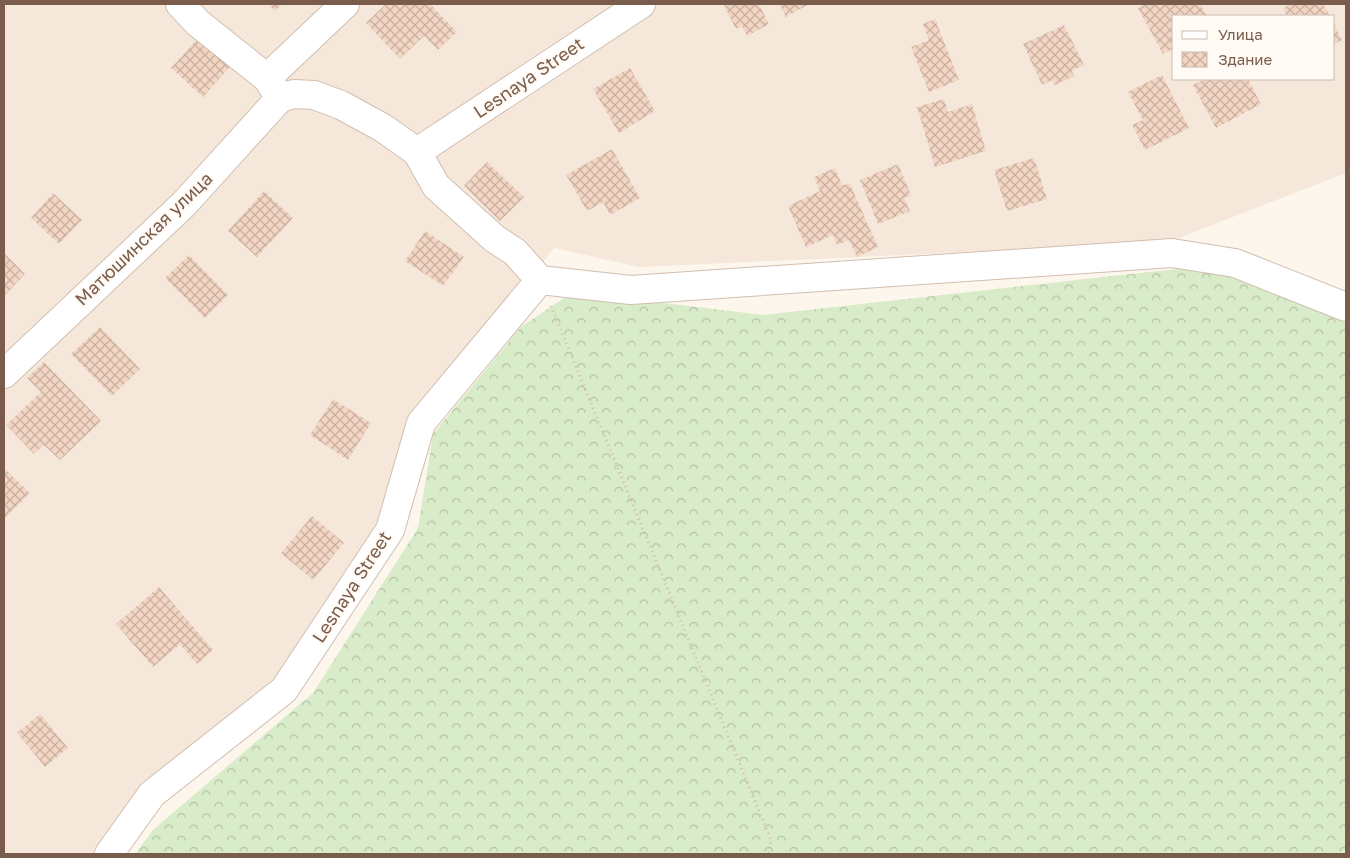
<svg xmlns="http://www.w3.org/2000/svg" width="1350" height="858" font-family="'Golos Text',sans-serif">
<defs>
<pattern id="forest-crowns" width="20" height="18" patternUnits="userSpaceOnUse" patternTransform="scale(1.25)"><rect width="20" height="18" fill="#d8ecc9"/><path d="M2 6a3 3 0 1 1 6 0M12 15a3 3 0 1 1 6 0" fill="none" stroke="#b4c2a5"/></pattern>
<pattern id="building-cross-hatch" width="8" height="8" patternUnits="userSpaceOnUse" patternTransform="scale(1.25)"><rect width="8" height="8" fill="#f3d5c3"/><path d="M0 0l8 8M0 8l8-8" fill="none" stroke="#cab0a1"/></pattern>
</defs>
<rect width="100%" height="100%" fill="#fdf6ec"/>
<!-- residential -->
<path fill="#f5e8da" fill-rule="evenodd" d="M4,4H1346V173L1166,243L639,267L554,248L413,428L385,527L280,688L99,854H4ZM1174,16H1334V79H1174Z"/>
<!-- forest -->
<path fill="url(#forest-crowns)" d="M1230,263L1346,321V854H135L154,829L313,693L418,528L433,434L521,327L573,292L763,315Z"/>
<!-- building -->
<path fill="url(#building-cross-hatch)" d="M268,4H283L275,11Z
M386,4H430L457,32L438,50L424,36L400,59L366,23Z
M728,4H759L769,24L747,36L742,26L736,29L724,6Z
M779,4H809L786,17Z
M1146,4H1200L1207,16H1174V48L1163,54L1138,8Z
M1291,4H1323L1330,16H1287L1283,8Z
M935,19L959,80L929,92L911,47L929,40L923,24Z
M1334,24L1342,40L1334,44Z
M1064,25L1084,65L1072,71L1074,76L1055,85L1052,80L1042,85L1023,44Z
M198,38L230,67L203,97L171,68Z
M630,68L655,111L619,133L593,89Z
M1162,75L1189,128L1145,150L1132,125L1143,120L1128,92Z
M1205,79H1248L1261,104L1216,128L1193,85Z
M944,99L948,112L972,104L986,151L935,167L917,107Z
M612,149L640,198L610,215L603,202L587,211L566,175Z
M1034,158L1047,199L1007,211L994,170Z
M487,162L524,197L500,221L464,186Z
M898,164L911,195L904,198L910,211L878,224L860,180Z
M835,168L842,185L850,184L878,247L857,257L849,240L837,245L833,235L806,247L788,206L820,191L814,177Z
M264,191L293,218L257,257L228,231Z
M53,193L82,220L59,244L31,218Z
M425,231L464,257L443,286L405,261Z
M4,253L25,274L4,296Z
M189,255L228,295L205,318L165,278Z
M100,327L140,369L112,396L71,354Z
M44,362L101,421L60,460L44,445L34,454L6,425L41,392L27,378Z
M333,399L371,423L348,460L310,435Z
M4,468L30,493L4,519Z
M312,516L344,543L313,580L281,553Z
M159,587L213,650L197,664L180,644L153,667L116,624Z
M40,714L68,748L45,767L17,733Z"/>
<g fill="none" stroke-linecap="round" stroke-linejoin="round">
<defs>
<path id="minor" d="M180,4L198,23L267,78L280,98
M267,78L345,4
M417,152L641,4
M540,280L631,290L1172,253L1235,263L1346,307
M4,374L184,204L280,98L294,94L314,95L341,105L383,128L417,152L436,186L495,239L515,252L540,280
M109,854L152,794L284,690L390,530L421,423L540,280"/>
</defs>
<!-- minor casing -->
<use href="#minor" stroke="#d1beb0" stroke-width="30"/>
<!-- path -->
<path stroke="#d9b8a5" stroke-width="3" stroke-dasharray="1 4" stroke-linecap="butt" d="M551,306L771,840L769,854"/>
<!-- minor -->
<use href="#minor" stroke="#fff" stroke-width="28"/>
</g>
<g text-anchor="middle" stroke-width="4" stroke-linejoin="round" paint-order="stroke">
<!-- street labels -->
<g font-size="18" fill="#7a5c4d" stroke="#fffaf3">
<text transform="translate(529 78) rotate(-34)" y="6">Lesnaya Street</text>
<text transform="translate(144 239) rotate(-44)" y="6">Матюшинская улица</text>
<text transform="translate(352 587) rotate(-57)" y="6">Lesnaya Street</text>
</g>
</g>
<!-- border -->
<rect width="1350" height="858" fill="none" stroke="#7a5c4d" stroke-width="10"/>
<!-- legend -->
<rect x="1172" y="15" width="162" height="65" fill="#fffaf3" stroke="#cabbb1"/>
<rect x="1182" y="31" width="25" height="8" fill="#ffffff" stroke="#cabbb1"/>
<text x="1218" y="40" font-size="15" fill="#7a5c4d">Улица</text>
<rect x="1182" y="52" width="25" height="15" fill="url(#building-cross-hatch)" stroke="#cabbb1"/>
<text x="1218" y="65" font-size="15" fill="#7a5c4d">Здание</text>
</svg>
